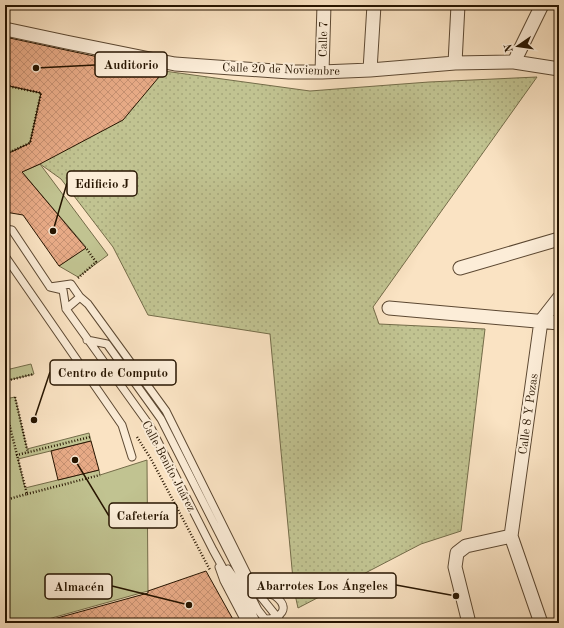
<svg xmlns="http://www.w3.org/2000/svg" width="564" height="628" font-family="'Old Standard TT',serif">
<defs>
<pattern id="grass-dots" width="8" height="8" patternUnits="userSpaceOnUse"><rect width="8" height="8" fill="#c1c391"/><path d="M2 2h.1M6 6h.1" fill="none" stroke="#a6a77b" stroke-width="1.8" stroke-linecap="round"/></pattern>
<pattern id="building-cross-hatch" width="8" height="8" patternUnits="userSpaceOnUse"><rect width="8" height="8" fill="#e7aa86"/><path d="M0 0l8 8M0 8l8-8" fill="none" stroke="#c69172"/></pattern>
</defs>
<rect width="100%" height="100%" fill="#fae3c3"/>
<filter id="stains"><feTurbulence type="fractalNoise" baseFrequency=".005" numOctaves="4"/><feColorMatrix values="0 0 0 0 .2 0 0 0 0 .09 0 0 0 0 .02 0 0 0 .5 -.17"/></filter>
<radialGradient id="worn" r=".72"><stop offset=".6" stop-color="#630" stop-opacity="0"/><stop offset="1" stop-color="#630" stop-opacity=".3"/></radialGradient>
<!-- grass -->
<path fill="url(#grass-dots)" stroke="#746c49" d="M164,71L310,91L429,82L537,77L373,307L379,324L485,329L461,531L421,544L298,608L294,590L270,334L148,315L113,247L61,179L40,164Z"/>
<!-- park -->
<path fill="#c1c391" stroke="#746c49" d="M8,86L41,93L30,143L10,152L5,148V96Z
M40,164L108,255L78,277L59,266L86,247L22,172Z
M31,364L34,374L5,381V367L6,370Z
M15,397L27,449L89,433L91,441L18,459L25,488L99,470L100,475L147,460L148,591L34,623H5V399Z"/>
<!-- building -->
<path fill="url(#building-cross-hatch)" stroke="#271501" d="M5,37L164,71L123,120L40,164L22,172L86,248L59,266L23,215L5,212V155L30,143L41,93L5,85Z
M91,441L99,470L58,480L51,451Z
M206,571L235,623H50V620L148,593V591Z"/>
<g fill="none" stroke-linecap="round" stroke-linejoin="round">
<defs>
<path id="service" d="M5,229L12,230L50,287L63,290L66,309L150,426L213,550L229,579L252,623
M5,256L122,425L132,457
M50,287L71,284L80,297L88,304L166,411L256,592C262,594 271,593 275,596C291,608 281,619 265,619L258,610L161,419L107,344L87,340
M66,309L80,297
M219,567L224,581L246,623
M228,569L233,576L257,623
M257,592L282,623"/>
<path id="minor" d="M5,29L66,42L175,64L289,72H322L370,70L455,63L514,62L559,69
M514,62L542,5
M455,63L458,5
M370,70L374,5
M322,72L324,5
M460,268L559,239
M389,308L559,323
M469,623L455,567L457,553L466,546L511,536
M541,623L511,536L541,321L559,298"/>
</defs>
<!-- service casing -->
<use href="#service" stroke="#5c4832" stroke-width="9"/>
<!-- minor casing -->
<use href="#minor" stroke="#5c4832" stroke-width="15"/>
<!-- path -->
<path stroke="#271501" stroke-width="2.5" stroke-dasharray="1 2" stroke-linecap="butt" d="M5,96L8,86L41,93L30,143L10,152L5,148
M78,278L96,262L86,248
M5,381L34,374
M15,397L28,453
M5,399L9,398
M5,408L10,427
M5,428L10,427L17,455L90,437
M137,437L151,459L210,570
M27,494L100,475
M5,500L27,494L17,455"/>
<!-- service -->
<use href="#service" stroke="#fcedd8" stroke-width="7"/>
<!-- minor -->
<use href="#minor" stroke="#fcedd8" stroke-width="13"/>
</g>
<g text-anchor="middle" stroke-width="4" stroke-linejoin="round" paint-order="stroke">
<!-- street labels -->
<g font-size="12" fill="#271501" stroke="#fcedd8">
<text transform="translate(323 39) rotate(-89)" y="4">Calle 7</text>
<text transform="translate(281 69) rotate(2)" y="4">Calle 20 de Noviembre</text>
<text transform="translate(528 414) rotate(-82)" y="4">Calle 8 Y Pozas</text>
<text transform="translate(169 466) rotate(62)" y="4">Calle Benito Juárez</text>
</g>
</g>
<!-- callouts -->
<path fill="none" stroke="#271501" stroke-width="1.5" d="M36 68L95 65M53 231L67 183M34 420L50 372M75 460L109 516M456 596L396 585M189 605L112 586"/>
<g fill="#271501" stroke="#fcedd8" stroke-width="1.5">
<circle cx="36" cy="68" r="4"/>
<circle cx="53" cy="231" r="4"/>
<circle cx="34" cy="420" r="4"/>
<circle cx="75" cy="460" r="4"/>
<circle cx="456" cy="596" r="4"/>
<circle cx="189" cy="605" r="4"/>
</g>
<g fill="#fcedd8" stroke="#271501" stroke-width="1.5">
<rect x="95" y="52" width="72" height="25" rx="4"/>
<rect x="67" y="171" width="70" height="25" rx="4"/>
<rect x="50" y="360" width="126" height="25" rx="4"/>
<rect x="109" y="503" width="68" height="25" rx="4"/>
<rect x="248" y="573" width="148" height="25" rx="4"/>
<rect x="45" y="574" width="67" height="25" rx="4"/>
</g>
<g font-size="13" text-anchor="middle" font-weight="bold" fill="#271501">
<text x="131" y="69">Auditorio</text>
<text x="102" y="188">Edificio J</text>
<text x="113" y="377">Centro de Computo</text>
<text x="143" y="520">Cafetería</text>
<text x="322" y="590">Abarrotes Los Ángeles</text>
<text x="79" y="591">Almacén</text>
</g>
<!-- margin -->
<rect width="564" height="628" fill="none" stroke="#fae3c3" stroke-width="20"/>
<rect x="6" y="6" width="552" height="616" fill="none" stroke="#271501" stroke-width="2"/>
<rect x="10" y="10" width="544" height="608" fill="none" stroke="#271501"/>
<!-- north arrow -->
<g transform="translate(518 46) rotate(257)" stroke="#fcedd8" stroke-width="3" paint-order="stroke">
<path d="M0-3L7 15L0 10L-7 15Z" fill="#271501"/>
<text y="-6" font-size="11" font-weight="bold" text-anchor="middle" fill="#271501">N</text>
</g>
<rect width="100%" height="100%" filter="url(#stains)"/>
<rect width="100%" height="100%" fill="url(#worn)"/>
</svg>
